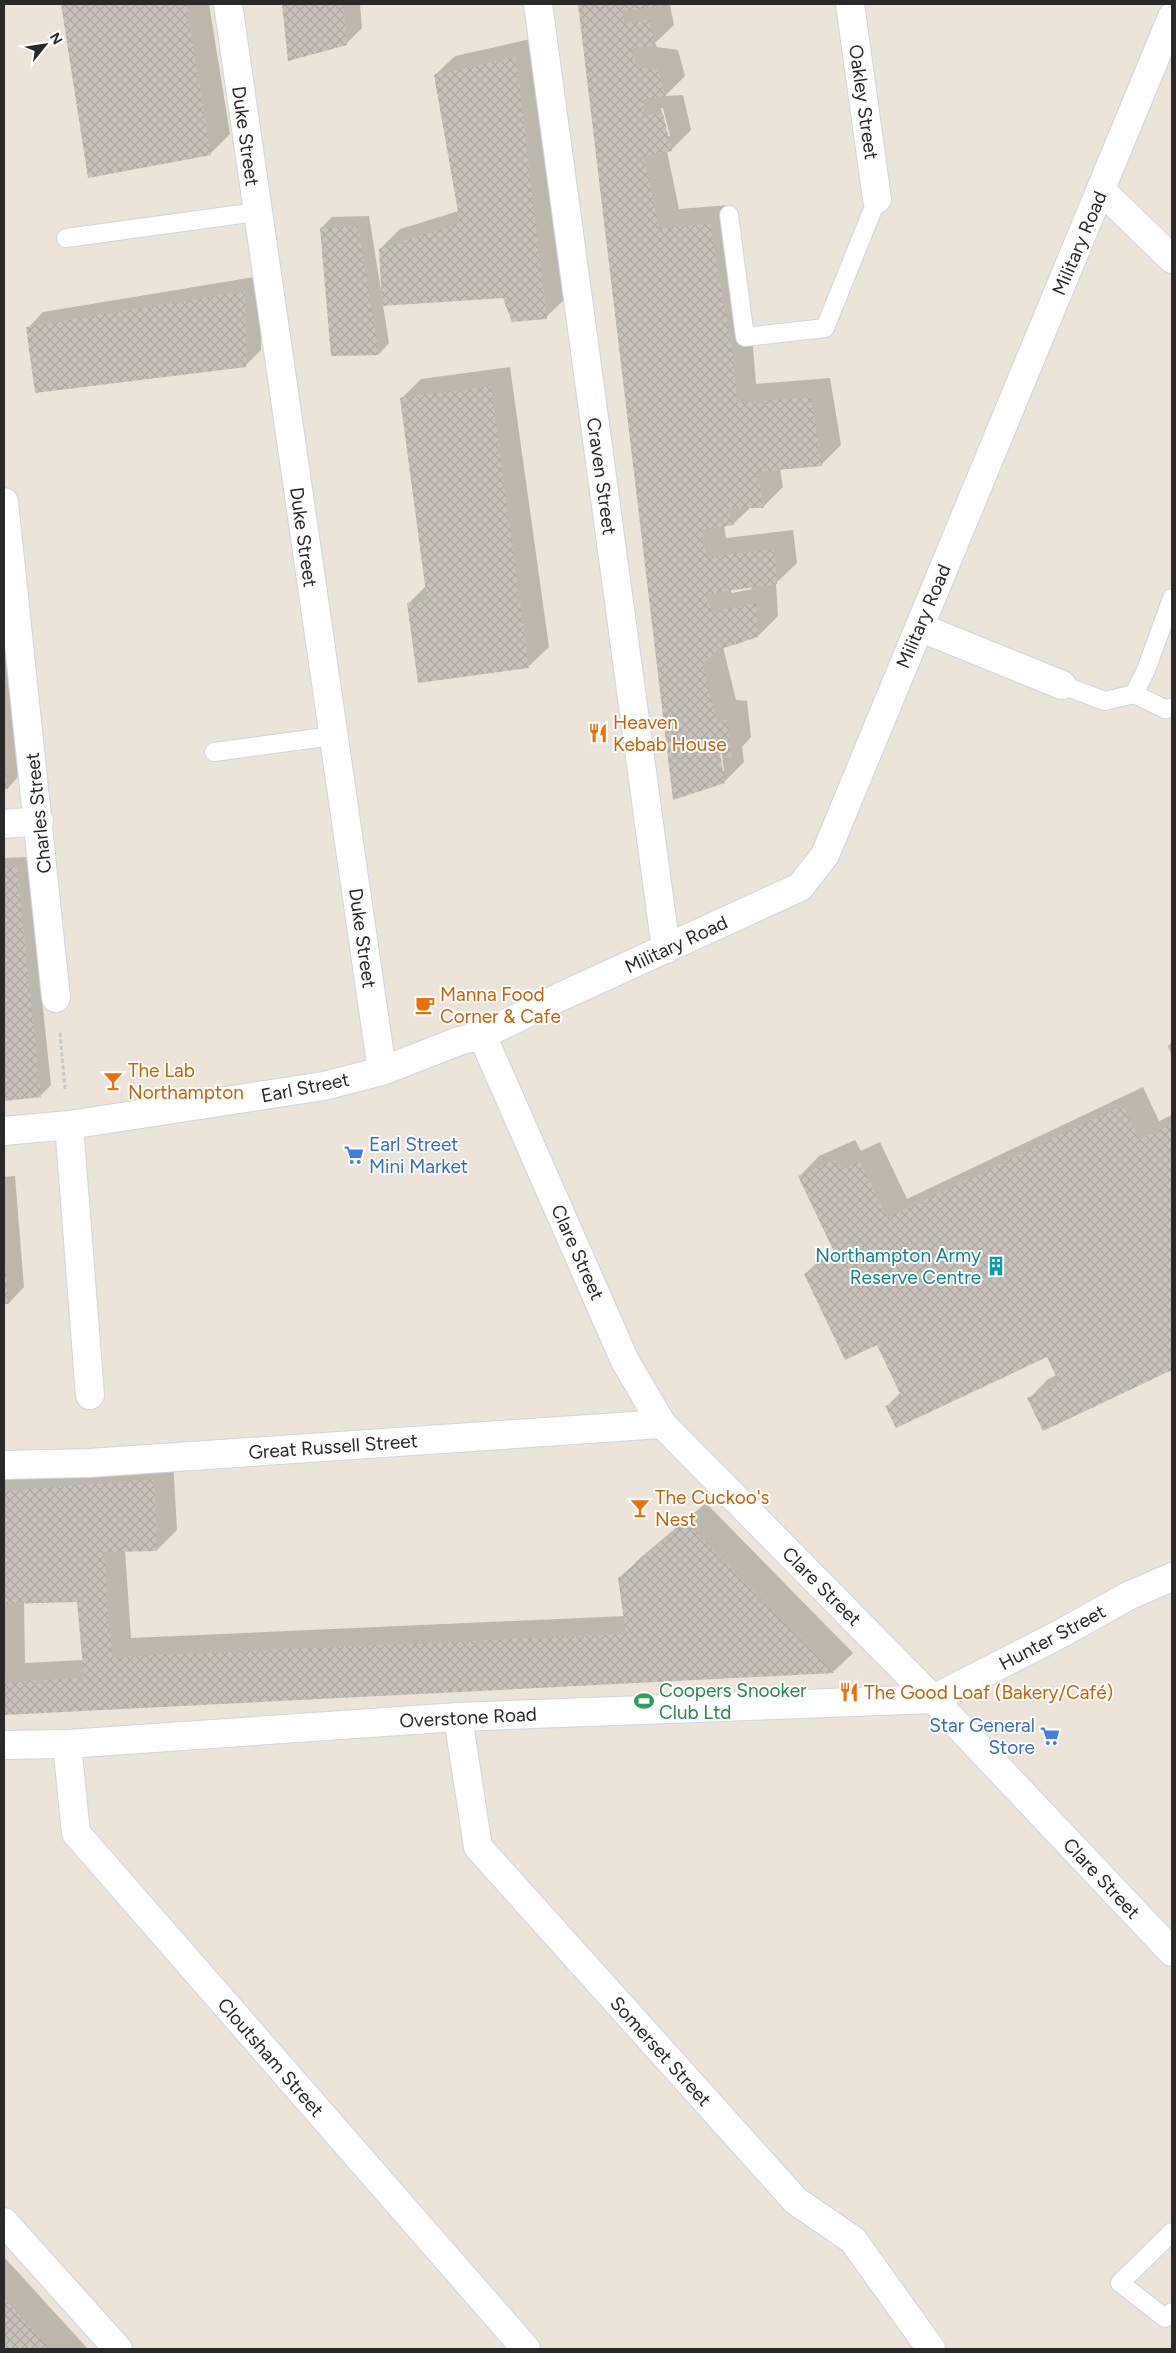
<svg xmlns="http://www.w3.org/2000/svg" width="1176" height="2353" font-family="Figtree,sans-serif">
<defs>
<pattern id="building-cross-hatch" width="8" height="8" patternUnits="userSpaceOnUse" patternTransform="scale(1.25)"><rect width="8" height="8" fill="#c7c1b9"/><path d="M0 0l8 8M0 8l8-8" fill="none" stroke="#aba69f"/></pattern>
</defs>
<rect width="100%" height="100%" fill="#ece4d9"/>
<!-- shadow -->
<path fill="#0003" fill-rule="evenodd" d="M62,4H209L230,134L210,154L89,176Z
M283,4H360L362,28L346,44L289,59Z
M579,4H683L670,5L674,25L655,43L657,47L678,50L685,76L665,96L683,95L691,130L671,150L667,151L679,209L729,205L752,335L756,384L830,378L841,445L821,465L780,469L783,487L764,506L751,507L733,524L724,525L726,538L793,530L797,563L776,583L778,616L758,636L723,647L736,700L747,701L751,737L742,747L744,762L724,782L674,798ZM661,108H663L670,136H667ZM751,587L752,589L732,593L730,590ZM721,747L724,771H722L718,748Z
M535,38L566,298L546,317L504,296L383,305L389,343L379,354L321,228L332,217L369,216L381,290H382L380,249L400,229L459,211L435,75L455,56Z
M260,276L261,350L246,365L28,328L43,312Z
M510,367L549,647L529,666L408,604L427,585L401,399L421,379Z
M4,642L18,777L8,788L4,789Z
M27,857L51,1085L40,1096L4,1100V858Z
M1172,1042V1056L1168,1046Z
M1143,1087L1159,1121L1172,1115V1368L1043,1429L1029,1399L1048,1379L1057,1375L1047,1355L887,1406L901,1392L878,1343L805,1274L825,1255L834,1250L800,1176L819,1156L855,1140L861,1151L880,1142L907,1199Z
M15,1176L24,1287L9,1303H4V1177Z
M173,1460L177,1530L157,1550H125L131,1638L625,1616L620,1579L640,1558L706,1503L853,1653L833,1672L4,1713V1473ZM78,1601L84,1660L25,1663L24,1602Z
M4,2257L88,2349H4Z"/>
<!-- building -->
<path fill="url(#building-cross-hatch)" d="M61,4H186L211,155L88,178Z
M282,4H343L347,45L288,61Z
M578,4H682L623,11L624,24L649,20L655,46L631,48L637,66L658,70L666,97L642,100L645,115L663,114L672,151L644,156L659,228L710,224L733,355L737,403L811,397L822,466L757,472L764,508H728L734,525L701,530L707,557L774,549L777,584L706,594L712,612L756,603L758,637L718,650L703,664L716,719L727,720L732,758L720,754L725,783L673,800Z
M516,57L547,319L512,322L503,298L382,306L379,249L460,223L434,75Z
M358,226L379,355L331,356L320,228Z
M245,291L246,367L35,393L26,327Z
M491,386L529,668L418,683L407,603L427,600L400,398Z
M4,764L8,789L4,790Z
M17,867L41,1097L4,1101V868Z
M1123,1105L1139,1140L1172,1124V1370L1043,1431L1027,1398L1059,1383L1047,1357L896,1428L885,1406L902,1398L877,1345L845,1360L804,1274L837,1258L798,1176L835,1159L841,1170L860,1161L887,1218Z
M4,1255L9,1304H4Z
M154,1479L157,1551L104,1552L112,1657L626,1634L618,1578L686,1522L834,1673L4,1715V1669L6,1682L84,1678L77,1602L4,1604V1491Z
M4,2298L50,2349H4Z"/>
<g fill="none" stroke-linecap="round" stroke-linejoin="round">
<defs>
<path id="service" d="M729,215L745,337L825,328L877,199
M66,238L257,212
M1062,685L1105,701L1134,694L1146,670L1172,598
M1134,694L1165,709L1172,708
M214,752L333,736
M1172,2232L1120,2283L1165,2318L1172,2312"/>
<path id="minor" d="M228,4L382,1071
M538,4L666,949
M850,4L877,199
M1101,190L1172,259
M4,502L56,998
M919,627L1062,685
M4,824L39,821
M482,1035L625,1361L662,1424L933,1699L1172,1952
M69,1125L90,1395
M4,1131L69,1125L324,1086L382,1071L459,1041L482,1035L560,997L800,887L825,855L1172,17
M4,1465L89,1463L662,1424
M458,1717L478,1847L796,2201L853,2240L931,2349
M67,1744L76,1833L526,2349
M4,1745L67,1744L458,1717L933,1699L1062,1633L1128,1596L1172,1577
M4,2222L118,2349"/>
</defs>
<!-- service casing -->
<use href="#service" stroke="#cfd3e3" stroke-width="20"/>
<!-- minor casing -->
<use href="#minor" stroke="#cfd3e3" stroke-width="30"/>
<!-- path -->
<path stroke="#c7c7c7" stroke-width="3" stroke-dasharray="4 2.5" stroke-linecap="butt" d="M60,1033L65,1089"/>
<!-- service -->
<use href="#service" stroke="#fff" stroke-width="18"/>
<!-- minor -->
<use href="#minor" stroke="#fff" stroke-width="28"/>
</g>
<!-- icons -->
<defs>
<symbol id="restaurant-bare" viewBox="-9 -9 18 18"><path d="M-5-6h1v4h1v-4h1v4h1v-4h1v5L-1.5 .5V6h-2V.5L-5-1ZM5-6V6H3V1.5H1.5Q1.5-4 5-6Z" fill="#e8710a" stroke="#fff" stroke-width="2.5" paint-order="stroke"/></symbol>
<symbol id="cafe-bare" viewBox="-9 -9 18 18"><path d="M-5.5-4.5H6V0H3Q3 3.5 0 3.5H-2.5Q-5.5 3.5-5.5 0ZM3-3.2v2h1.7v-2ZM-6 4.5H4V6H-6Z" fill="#e8710a" stroke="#fff" stroke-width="2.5" paint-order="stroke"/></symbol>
<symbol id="bar-bare" viewBox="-9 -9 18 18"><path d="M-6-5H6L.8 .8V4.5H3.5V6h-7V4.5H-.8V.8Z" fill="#e8710a" stroke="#fff" stroke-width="2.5" paint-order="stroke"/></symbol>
<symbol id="supermarket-bare" viewBox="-9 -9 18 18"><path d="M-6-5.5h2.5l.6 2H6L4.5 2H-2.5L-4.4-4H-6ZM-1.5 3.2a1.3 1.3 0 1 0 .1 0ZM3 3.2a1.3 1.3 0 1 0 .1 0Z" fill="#3f7fe0" stroke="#fff" stroke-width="2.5" paint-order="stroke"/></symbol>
<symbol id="building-bare" viewBox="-9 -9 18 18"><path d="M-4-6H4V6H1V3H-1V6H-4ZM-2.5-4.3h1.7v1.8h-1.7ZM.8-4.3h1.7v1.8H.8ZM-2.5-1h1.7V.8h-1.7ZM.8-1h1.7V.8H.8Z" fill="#0f9aa8" stroke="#fff" stroke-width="2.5" paint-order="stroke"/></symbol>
<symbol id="stadium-bare" viewBox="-9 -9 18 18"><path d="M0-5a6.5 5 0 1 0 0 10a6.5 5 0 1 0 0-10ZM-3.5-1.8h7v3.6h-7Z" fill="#2e9e5b" stroke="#fff" stroke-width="2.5" paint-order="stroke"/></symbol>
</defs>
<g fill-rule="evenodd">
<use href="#restaurant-bare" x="584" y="719" width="28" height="28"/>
<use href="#cafe-bare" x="411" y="991" width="28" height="28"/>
<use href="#bar-bare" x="99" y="1067" width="28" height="28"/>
<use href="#supermarket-bare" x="340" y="1141" width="28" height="28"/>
<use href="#building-bare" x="982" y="1252" width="28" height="28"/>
<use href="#bar-bare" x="626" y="1494" width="28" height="28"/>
<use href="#restaurant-bare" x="835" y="1678" width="28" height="28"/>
<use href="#stadium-bare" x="630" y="1687" width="28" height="28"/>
<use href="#supermarket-bare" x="1036" y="1722" width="28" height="28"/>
</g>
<g text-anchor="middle" stroke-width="4" stroke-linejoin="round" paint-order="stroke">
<!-- street labels -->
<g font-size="19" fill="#292929" stroke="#fff">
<text transform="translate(864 102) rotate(82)" y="7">Oakley Street</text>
<text transform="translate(246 136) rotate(82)" y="7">Duke Street</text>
<text transform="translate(1079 243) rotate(-67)" y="7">Military Road</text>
<text transform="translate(602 476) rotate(82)" y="7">Craven Street</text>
<text transform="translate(304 537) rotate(82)" y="7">Duke Street</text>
<text transform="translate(923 616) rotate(-67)" y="7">Military Road</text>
<text transform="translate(38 813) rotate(-96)" y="7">Charles Street</text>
<text transform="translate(363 938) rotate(82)" y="7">Duke Street</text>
<text transform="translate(676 944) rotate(-25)" y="7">Military Road</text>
<text transform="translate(305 1087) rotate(-11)" y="7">Earl Street</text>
<text transform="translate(578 1252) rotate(66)" y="7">Clare Street</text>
<text transform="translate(333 1446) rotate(-4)" y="7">Great Russell Street</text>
<text transform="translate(822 1586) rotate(45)" y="7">Clare Street</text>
<text transform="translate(1052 1637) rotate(-28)" y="7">Hunter Street</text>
<text transform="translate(468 1717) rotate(-3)" y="7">Overstone Road</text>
<text transform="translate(1102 1878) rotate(47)" y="7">Clare Street</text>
<text transform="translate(661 2051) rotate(48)" y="7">Somerset Street</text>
<text transform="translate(271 2057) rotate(49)" y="7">Cloutsham Street</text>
</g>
<!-- food labels -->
<g font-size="19" fill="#c56008" stroke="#fff" text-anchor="start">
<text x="613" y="729">Heaven<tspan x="613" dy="22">Kebab House</tspan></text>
<text x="440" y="1001">Manna Food<tspan x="440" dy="22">Corner &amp; Cafe</tspan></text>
<text x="128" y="1077">The Lab<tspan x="128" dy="22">Northampton</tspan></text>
<text x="655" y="1504">The Cuckoo's<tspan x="655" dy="22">Nest</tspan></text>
<text x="864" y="1699">The Good Loaf (Bakery/Café)</text>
</g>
<!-- shop labels -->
<g font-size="19" fill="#366cbe" stroke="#fff" text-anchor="start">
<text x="369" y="1151">Earl Street<tspan x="369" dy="22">Mini Market</tspan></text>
<text x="1035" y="1732" text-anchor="end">Star General<tspan x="1035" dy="22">Store</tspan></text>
</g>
<!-- culture labels -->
<g font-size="19" fill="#0d838f" stroke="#fff" text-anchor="end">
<text x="981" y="1262">Northampton Army<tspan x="981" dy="22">Reserve Centre</tspan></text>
</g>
<!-- leisure labels -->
<g font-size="19" fill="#27864d" stroke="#fff" text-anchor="start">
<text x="659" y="1697">Coopers Snooker<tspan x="659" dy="22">Club Ltd</tspan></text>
</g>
</g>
<!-- border -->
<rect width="1176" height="2353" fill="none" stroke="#292929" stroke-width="10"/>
<!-- north arrow -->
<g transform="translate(45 45) rotate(60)" stroke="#ffffff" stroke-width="4" paint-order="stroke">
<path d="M0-4L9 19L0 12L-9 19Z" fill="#292929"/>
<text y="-8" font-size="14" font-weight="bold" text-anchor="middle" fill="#292929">N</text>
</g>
</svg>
